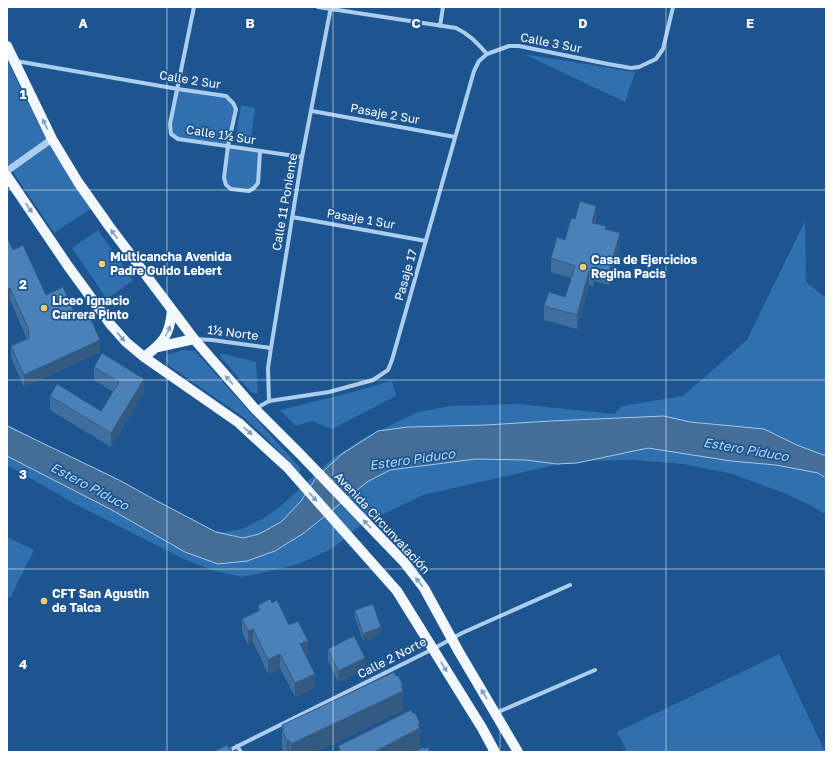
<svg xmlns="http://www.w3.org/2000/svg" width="833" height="759" font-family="'Golos Text',sans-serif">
<rect width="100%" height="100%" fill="#1c5590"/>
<!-- green -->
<path fill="#3070ae" d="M524,54L635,72L625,102Z
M7,59L21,89L51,148L92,208L54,233L7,163Z
M178,89L226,96L236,109L228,146L260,152L258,183L249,191C243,191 235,191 230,188C219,181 226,157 228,146L178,139L171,134L170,124Z
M241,105L255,108L251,139L236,136Z
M805,221L806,282L826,298V515L812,506L786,494L733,474L684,464L633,460L573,461L423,495L361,525L333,548L299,564L243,577L215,571L186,560L77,505L7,465V424L205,531L225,532L242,529L264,518L280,507L333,458L364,438L418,412L450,406L518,404L614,414L622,406L683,396L747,340Z
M98,230L133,280L107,299L72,248Z
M183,350L195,351L301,469L299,472L263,435L242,416L171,367L165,360L167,355Z
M225,354L256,362L258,394L251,392L219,355Z
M392,381L396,396L332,429L312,421L296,426L280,410L349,393Z
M7,537L34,550L10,598L7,597Z
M779,654L825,752H627L617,732Z"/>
<!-- water -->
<path fill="#446d97" stroke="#9fc9f0" d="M664,416L690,422L764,429L797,445L826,456V478L818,473L776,465L731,461L648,448L577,463L557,464L526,460L476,459L390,470L367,482L304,533L275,551L247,561L218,564L185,552L110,509L7,456V426L119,480L157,501L216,532L243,538L259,534L281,522L301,501L316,478L342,454L378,431L408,427L486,425L551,421Z"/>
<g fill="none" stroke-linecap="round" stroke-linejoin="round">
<!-- minor -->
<path stroke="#accdee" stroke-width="4" d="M194,7L170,124L171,134L178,139L302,157
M318,7L456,28C469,34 477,43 487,54L509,46H519L608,64L631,68L639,67L656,59L663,49L673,7
M440,26L443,7
M16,61L178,89L226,96L233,103L236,109L228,146L224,178L226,185L231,189L249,191L254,188L258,183L260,152
M312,111L455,137
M292,217L426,241
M196,339L212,340L271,348
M269,401L268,368L271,348L302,157L331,7
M255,409L269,401L329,392L373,380L388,370L392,360L474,71L479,61L487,54
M496,713L595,670
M237,746L241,752
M226,752L433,649L462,633L570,585"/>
<!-- tertiary -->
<path stroke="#accdee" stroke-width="7" d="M7,171L52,139"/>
<!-- primary -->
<path stroke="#f3f8ff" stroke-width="10" d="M7,46L52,139L78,182L109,226L194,339L255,409L301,455L404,562L424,588L459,652L518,752
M7,176L68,266L111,325L126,342L144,357L239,423L253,436L287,467L397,591L482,728L495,752
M158,347L194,339
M144,357C163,343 169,336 172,312"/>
</g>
<!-- wall -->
<path fill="#406f9f" d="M575,219H596L595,224L606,229L620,247L609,285L594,281L593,286L589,285L577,329L544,320V306L565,297L571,278L551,272V258L565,240Z
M8,239L13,250L46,295L78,320L100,352L24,387L11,358V346L27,339L10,300Z
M94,367L144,392L111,447L50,410V396L101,411L113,392L94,380Z
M272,603L289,625L308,654L306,655L315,687L295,697L280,668L268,674L253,642L248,645L242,632V619L258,611V605Z
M355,610L381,634L363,641L355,617Z
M328,649L365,669L338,682L328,660Z
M396,676L403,686V710L316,752H283L282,750V725Z"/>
<!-- shaded-wall -->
<path fill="#345a82" d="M596,206V219L592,237V223Z
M7,230H8V242H7Z
M620,233V247L609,285V271Z
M594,267V281L593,286V272Z
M589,271V285L577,329V315Z
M10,288V300L7,301V289Z
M100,340V352L24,387V375Z
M144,379V392L111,447V433Z
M381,627V634L363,641V634Z
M253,629V642L248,645V631Z
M308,641V654L300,658V644Z
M280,654V668L268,674V660Z
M365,658V669L338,682V671Z
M315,674V687L295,697V683Z
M403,686V710L316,752H291V744Z
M420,723V748L413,752H374Z
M289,740V752H287V741Z"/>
<!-- building -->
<path fill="#4a81b9" stroke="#345a82" d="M580,201L596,206L592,223L606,226L605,229L620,233L609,271L594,267L593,272L589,271L577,315L544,306L549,292L565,297L575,266L551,258L557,237L565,240L571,218L575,219Z
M7,237L13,250L23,245L46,295L63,287L78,320L89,315L100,340L24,375L11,346L29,338L28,328L10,288L7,289Z
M102,353L144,379L111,433L50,396L57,384L101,411L119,382L94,367Z
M270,599L272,603L277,600L289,625L298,621L308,641L300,644L315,674L295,683L280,654L268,660L253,629L248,631L242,619L260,610L258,605Z
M373,604L381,627L363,634L355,610Z
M354,636L365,658L338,671L328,649Z
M394,672L396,676L398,675L403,686H401L403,691L291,744L289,740L287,741L282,730L284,729L282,725Z
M411,710L413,713H415L420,723L418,724L420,728L374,752H338V751L340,750L338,746Z
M227,745L229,749L231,748L232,752H213Z
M423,747L424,749L428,747L430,752H414Z"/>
<!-- one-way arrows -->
<defs><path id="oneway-solid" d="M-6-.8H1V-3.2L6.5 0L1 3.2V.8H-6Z"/></defs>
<g fill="#7d9ec2">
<use href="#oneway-solid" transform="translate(45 124) rotate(-116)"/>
<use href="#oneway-solid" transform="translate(29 208) rotate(56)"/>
<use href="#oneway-solid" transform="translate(114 234) rotate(-126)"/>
<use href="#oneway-solid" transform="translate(168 331) rotate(-66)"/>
<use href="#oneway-solid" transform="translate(121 337) rotate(49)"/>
<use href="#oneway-solid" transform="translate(229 380) rotate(-132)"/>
<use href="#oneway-solid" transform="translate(248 431) rotate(42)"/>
<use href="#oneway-solid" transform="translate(313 497) rotate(48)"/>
<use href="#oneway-solid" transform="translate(367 524) rotate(-134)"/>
<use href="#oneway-solid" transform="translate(419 582) rotate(-128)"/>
<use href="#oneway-solid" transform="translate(444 667) rotate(58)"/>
<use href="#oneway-solid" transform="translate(484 694) rotate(-121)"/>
</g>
<!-- grid -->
<path fill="none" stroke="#fff" stroke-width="1" stroke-opacity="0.55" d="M167,7V752M333,7V752M500,7V752M666,7V752M7,190H826M7,380H826M7,569H826"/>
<!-- markers -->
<g fill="#fecc6a" stroke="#1c5590" stroke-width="1.5">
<circle cx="102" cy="264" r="4"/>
<circle cx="583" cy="267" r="4"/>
<circle cx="44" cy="308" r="4"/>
<circle cx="44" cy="601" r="4"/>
</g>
<g text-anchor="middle" stroke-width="3.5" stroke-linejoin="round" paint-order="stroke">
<!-- street labels -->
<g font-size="12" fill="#fff" stroke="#1c5590">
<text transform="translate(551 43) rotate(11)" y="4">Calle 3 Sur</text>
<text transform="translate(190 80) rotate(9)" y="4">Calle 2 Sur</text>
<text transform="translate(385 114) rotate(10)" y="4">Pasaje 2 Sur</text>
<text transform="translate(221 135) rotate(9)" y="4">Calle 1½ Sur</text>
<text transform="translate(285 202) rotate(-80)" y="4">Calle 11 Poniente</text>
<text transform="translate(361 219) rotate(10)" y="4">Pasaje 1 Sur</text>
<text transform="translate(406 275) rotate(-74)" y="4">Pasaje 17</text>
<text transform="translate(233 333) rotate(7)" y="4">1½ Norte</text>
<text transform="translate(382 523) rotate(47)" y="4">Avenida Circunvalación</text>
<text transform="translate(392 658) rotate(-27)" y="4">Calle 2 Norte</text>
</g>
<!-- poi labels -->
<g font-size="12" font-weight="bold" fill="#fff" stroke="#1c5590" text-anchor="start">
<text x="110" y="261">Multicancha Avenida<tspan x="110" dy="14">Padre Guido Lebert</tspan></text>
<text x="591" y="264">Casa de Ejercicios<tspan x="591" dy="14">Regina Pacis</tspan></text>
<text x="52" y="305">Liceo Ignacio<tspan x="52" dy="14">Carrera Pinto</tspan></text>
<text x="52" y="598">CFT San Agustin<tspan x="52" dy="14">de Talca</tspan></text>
</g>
<!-- water labels -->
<g font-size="13" font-style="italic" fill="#b8d7f5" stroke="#1c5590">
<text transform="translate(746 449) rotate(10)" y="5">Estero Piduco</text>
<text transform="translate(412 459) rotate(-8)" y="5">Estero Piduco</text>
<text transform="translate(90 486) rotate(28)" y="5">Estero Piduco</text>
</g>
</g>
<g font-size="13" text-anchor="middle" font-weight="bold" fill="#fff" stroke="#1c5590" stroke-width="3.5" stroke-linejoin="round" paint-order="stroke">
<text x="83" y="28">A</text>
<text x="250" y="28">B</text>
<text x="416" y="28">C</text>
<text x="583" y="28">D</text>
<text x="750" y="28">E</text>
<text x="23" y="99">1</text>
<text x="23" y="289">2</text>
<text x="23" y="479">3</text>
<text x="23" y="669">4</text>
</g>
<!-- border -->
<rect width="833" height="759" fill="none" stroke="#ffffff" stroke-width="16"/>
</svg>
